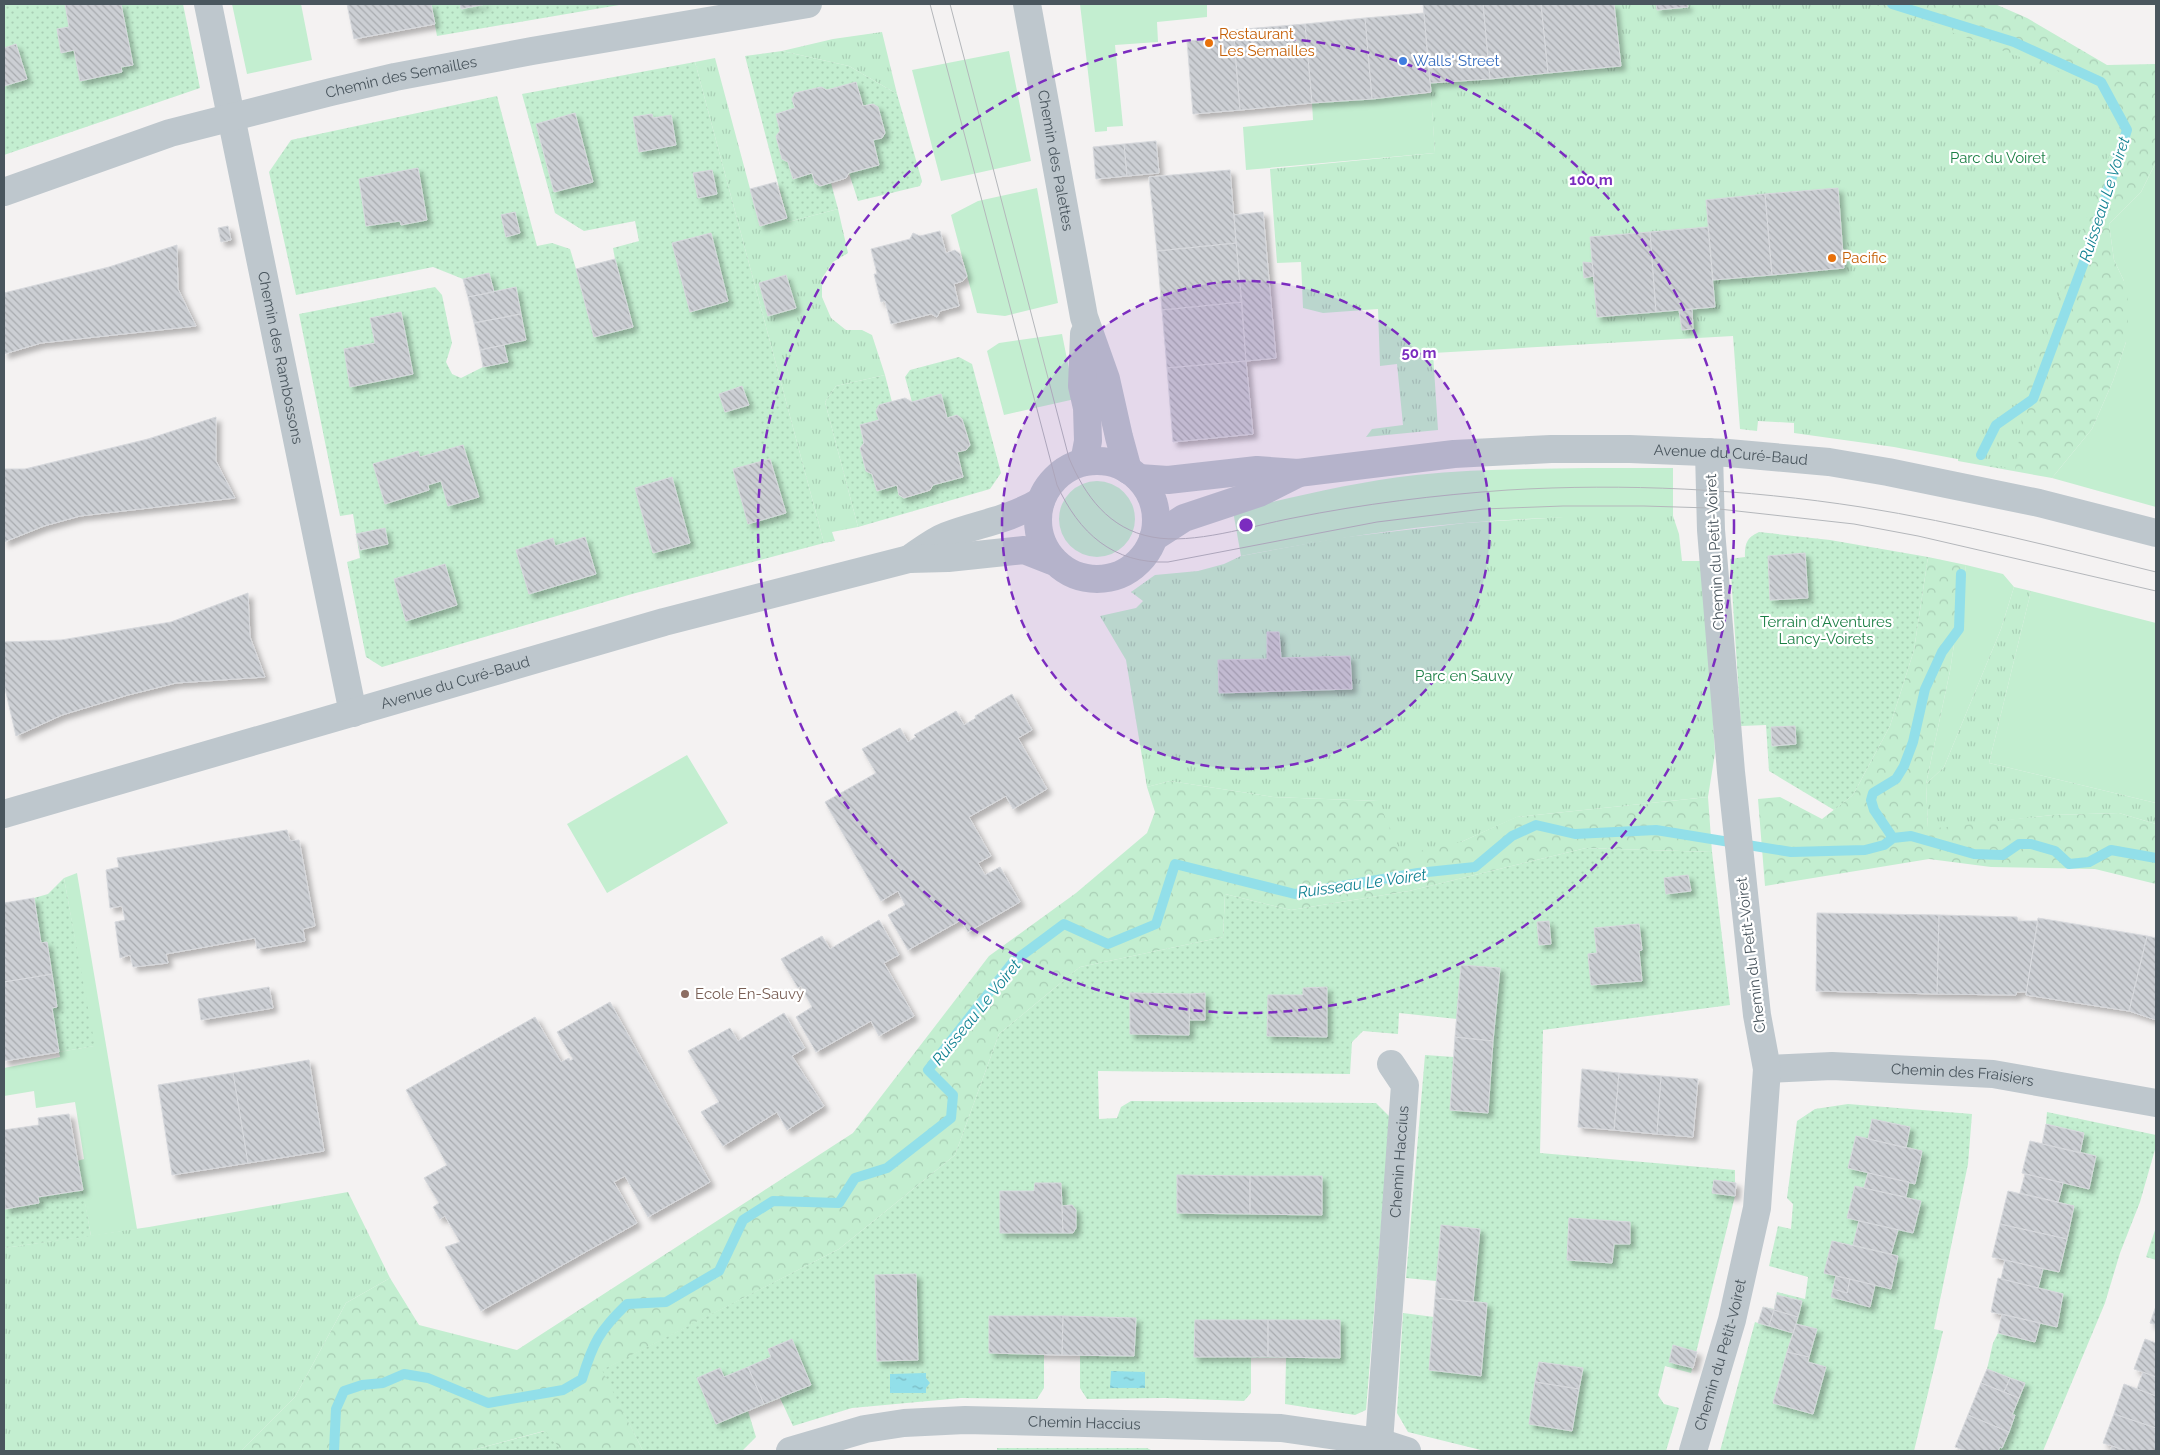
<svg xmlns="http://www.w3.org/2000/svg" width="2160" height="1455" font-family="Raleway,sans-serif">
<defs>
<pattern id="forest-crowns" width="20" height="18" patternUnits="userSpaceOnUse" patternTransform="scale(1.25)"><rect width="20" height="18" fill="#c3eed0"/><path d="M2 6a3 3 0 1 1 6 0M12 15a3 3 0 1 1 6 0" fill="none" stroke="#a9ceb5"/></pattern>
<pattern id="park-tufts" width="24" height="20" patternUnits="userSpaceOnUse" patternTransform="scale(1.25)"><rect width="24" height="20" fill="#c3eed0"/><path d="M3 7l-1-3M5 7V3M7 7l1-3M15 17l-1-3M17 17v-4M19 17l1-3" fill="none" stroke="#a9ceb5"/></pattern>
<pattern id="garden-dots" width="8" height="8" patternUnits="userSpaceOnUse" patternTransform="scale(1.25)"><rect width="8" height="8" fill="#c3eed0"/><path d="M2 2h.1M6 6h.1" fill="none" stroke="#a9ceb5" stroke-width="1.8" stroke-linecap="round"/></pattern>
<pattern id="water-ripples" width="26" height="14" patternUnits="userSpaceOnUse" patternTransform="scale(1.25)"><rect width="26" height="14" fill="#92dfe9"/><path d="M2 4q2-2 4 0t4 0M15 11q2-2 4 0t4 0" fill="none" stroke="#79b8c0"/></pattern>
<pattern id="building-back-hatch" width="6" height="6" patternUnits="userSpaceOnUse" patternTransform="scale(1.25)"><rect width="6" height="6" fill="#cccfd4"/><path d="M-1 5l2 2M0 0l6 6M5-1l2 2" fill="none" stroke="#a8abaf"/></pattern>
<filter id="shadow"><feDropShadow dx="4.5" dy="4.5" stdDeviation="2.5" flood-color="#0004"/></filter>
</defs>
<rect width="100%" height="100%" fill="#f4f2f2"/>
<!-- grass -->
<path fill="#c3eed0" d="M232,4H301L312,60L247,74Z
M1080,4H1207V17L1157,22L1158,42L1115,45L1123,126L1107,127V131L1095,132Z
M1009,51L1031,161L941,181L912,70Z
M1431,93L1435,153L1246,170L1243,127L1313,120L1312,103Z
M2156,162V507L2052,478L2092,429L2113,381L2126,342L2124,281L2114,260L2109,224L2141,192Z
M1037,188L1058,303L1005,316L977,313L951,215L978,201Z
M1062,334L1075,399L1004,415L987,351L999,343Z
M1588,468H1673V516C1604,516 1535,517 1465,523C1390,529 1315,542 1241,556L1233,511C1294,497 1354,482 1416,475C1473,469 1531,469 1588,468Z
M1059 519a38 38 0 1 1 76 0a38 38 0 1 1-76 0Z
M1966,565L2003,574L2014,587L2001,629L1944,767L1926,784L1950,671Z
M2031,591L2156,623V803L1989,763Z
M687,755L728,823L607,893L567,824Z
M77,873L137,1229L91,1236L77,1161L84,1159L75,1102L36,1108L34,1091L4,1096V1068L60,1057L59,1052L94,1046L64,878Z"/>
<!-- forest -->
<path fill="url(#forest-crowns)" d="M1763,4H1995L2027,18L2107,65L2156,64V162L2141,192L2109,224L2114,260L2124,281L2129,306L2126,342L2113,381L2092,429L2052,478L1958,461L1957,411Z
M1928,557L1966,565L1950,671L1926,784L1928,828L2053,815L2119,813L2156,824V884L2095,869L1991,867L1929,859L1765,886L1758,799L1780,797L1822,819L1853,795L1890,726L1914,650Z
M1170,781L1273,797L1379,801L1461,842L1516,817L1708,797L1712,852L1586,848L1409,891L1291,910L1225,894L1223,937L1080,967L999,1034L955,1155L839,1249L603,1370L643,1451H562L544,1431L469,1451H241L295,1397L346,1303L390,1278L419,1325L517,1350L853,1133L989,956L1076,893L1147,833L1155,812L1147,787Z"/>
<!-- park -->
<path fill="url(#park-tufts)" d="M1614,4H1873L2098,85L2120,126L2026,387L2015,470L1894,447L1794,433V423L1758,421L1757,431L1740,429L1733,336L1433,353L1438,430L1366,437L1372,429L1403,425L1397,364L1380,366L1378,309L1323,313L1303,308L1301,262L1277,263L1270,169L1435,153L1430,83L1621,66Z
M882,32L897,94L849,66L782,51L833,39Z
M715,58L760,226L787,218L788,222L838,209L848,253L833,262L822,278V297L831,318L846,330H862L872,335L885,375L836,386L825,402L858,527L832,532L835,541L824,543L695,62Z
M1579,516H1673L1679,534L1682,561H1703L1715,753L1708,797L1517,817L1461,842L1402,855L1378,801L1273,797L1170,781L1147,787L1126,660L1100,616L1136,608L1143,601L1131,592L1155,575L1198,571L1224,564L1241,556L1338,538L1465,523Z
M2014,587L2031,591L1989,763L2156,803V824L2119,813L2053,815L1928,829L1926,784L1944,767L2001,629Z
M348,1192L390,1278L346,1303L295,1397L241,1451H4V1248L149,1227Z"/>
<!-- garden -->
<path fill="url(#garden-dots)" d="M4,4H183L200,88L4,155Z
M431,4H625L437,36Z
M782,51L849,66L897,94L922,181L920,186L858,201L849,173L879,165L873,140L882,138L885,133L878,107L873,104L863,106L856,82L827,90L821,87L795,93L792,99L795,108L776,114L780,131L776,136L782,159L788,162L793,179L812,173L815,183L820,186L831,183L838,209L788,222L745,56Z
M695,62L824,543L632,594L382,667L366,657L347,562L360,558L353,514L340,516L299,314L435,287L442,295L452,343L446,362L452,374L461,378L483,367L508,362L504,345L515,287L494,292L489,273L463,279L433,267L296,295L269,172L291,140L497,96L537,246L552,243L570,249L576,269L615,259L613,248L639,241L635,221L584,231L555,213L522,94Z
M959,357L972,364L1001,473L990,489L858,527L825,402L836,386L885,375L892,402L879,420L860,426L864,443L860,448L872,474L877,491L897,485L899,495L904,498L930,491L933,485L963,477L957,452L966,450L970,445L962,419L957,415L947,418L941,394L912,402L905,377L910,370Z
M1759,532L1830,540L1928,557L1914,650L1890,726L1853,795L1834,810L1769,771L1766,725L1741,726L1730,559L1745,557C1745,544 1746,538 1759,532Z
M1586,848L1712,852L1730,1005L1543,1030L1540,1153L1735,1170V1196L1691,1373L1665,1366L1658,1395L1664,1404L1679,1408L1666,1451H1485L1408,1432L1397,1413L1403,1313L1434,1317L1436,1281L1406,1278L1425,1055L1454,1057L1457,1019L1399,1013L1398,1034L1363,1031L1352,1042L1350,1074L1098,1071L1099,1119L1117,1118L1121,1107L1131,1101L1376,1103L1390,1117L1366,1410L1355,1415L1285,1404L1286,1358H1251V1393L1244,1401L1165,1398L1087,1399L1080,1388V1355L1044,1354V1388L1037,1399L961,1398L852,1408L793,1426L780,1398L748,1411L756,1437L742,1451H643L602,1370L839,1249L955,1155L999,1034L1080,967L1223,937L1225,894L1291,910L1409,891Z
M64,878L95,1046L59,1052L52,1008L57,1007L47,942L41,943L34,898L48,894Z
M1848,1104L1972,1114L1968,1164L1934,1329L1943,1331L1914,1451H1720L1755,1322L1758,1323L1763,1307L1774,1309L1777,1292L1805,1299L1808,1277L1769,1266L1778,1226L1791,1229L1793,1204L1787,1198L1797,1121L1815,1109Z
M2047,1112L2156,1135V1146L2140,1202L2120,1253L2105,1303L2043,1451H1998L2000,1447H2002L2015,1416L2012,1415L2025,1384L1987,1369L1993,1343L1998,1333L2035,1342L2040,1323L2057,1327L2063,1294L2038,1288L2043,1269L2059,1272L2074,1206L2058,1202L2063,1183L2089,1189L2080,1153L2084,1133L2046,1124Z
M83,1190L91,1236L4,1248V1209L39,1203L38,1197Z
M2156,1227V1260L2146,1257Z
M545,1431L562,1451H469Z
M997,1448H1147L1153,1451H997Z"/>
<!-- water -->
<path fill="url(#water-ripples)" d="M1111,1371L1145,1372V1388H1110Z
M926,1373V1378L930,1383L926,1388V1393H890V1374Z"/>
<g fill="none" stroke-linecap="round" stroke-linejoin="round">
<!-- stream -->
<path stroke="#92dfe9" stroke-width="10" d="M1892,4L2014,42L2101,82L2127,130L2091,243L2033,399L1996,425L1981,455
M1893,838L1911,836L1974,854L2003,855L2019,844H2031L2055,851L2069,864L2089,862L2111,850L2156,858
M334,1451L336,1409L344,1391L362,1385L383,1383L404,1374L428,1378L488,1403L563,1390L582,1379C593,1343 599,1331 627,1304L666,1302L719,1271L743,1220L773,1201L839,1203L855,1178L887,1168L951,1118L953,1095L928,1070L1013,962L1064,924L1108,944L1156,924L1175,864L1295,894L1418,873L1475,867L1512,836L1536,825L1575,834L1656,830L1791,852L1865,850L1884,845L1893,838L1874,810L1871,800L1873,793L1896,779L1904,766L1913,742L1925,689L1942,652L1959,629L1961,574"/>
</g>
<!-- building -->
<path fill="url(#building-back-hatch)" stroke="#d6d8dc" filter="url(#shadow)" d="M65,4H121L133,65L121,67L122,72L80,81L74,50L61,53L57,29L69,27Z
M347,4H431L435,24L354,39Z
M460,4H486L461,9Z
M1423,4H1483L1490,79L1430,83Z
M1483,4H1541L1548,73L1490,79Z
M1541,4H1614L1621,66L1548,73Z
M1656,4H1687L1688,7L1657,10Z
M1424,13L1431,92L1372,99L1365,18Z
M1365,18L1372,99L1312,103L1305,24Z
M1305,24L1312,103L1240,110L1233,30Z
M1234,37L1240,110L1193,114L1187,41Z
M16,44L27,79L4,86V48Z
M856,82L863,106L873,104L878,107L885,133L882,138L873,140L879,165L849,173L846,178L820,186L815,183L812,173L793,179L788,162L782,159L776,136L780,131L776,114L795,108L792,99L795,93L821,87L827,90Z
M575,113L593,182L554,192L536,124Z
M652,114L653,118L671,115L676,145L639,152L633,117Z
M1156,141L1159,173L1127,176L1124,144Z
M1124,144L1127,176L1096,179L1093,147Z
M418,168L427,220L401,225L400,221L366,226L359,179Z
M712,170L717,194L698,198L693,173Z
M1230,170L1236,243L1157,251L1149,177Z
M776,182L787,218L760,226L750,189Z
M1838,188L1844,268L1772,275L1765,194Z
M1765,194L1772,275L1713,280L1706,200Z
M515,212L520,233L506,237L501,215Z
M1263,212L1276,358L1246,361L1234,215Z
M228,226L231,240L221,242L218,228Z
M1708,227L1715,307L1656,312L1650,232Z
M940,231L946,253L955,250L960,254L967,276L963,281L954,284L959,306L940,311L937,317L931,314L891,324L885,301L881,302L874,274H877L871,249L910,239L913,233L920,236Z
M1650,232L1656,312L1597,317L1590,237Z
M711,233L728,301L690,312L672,243Z
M1236,243L1242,302L1162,310L1157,251Z
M177,245L178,289L196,326L41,343L4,354V293L109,267Z
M615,259L633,327L594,337L576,269Z
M1583,262L1592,263L1594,276L1584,278Z
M489,273L494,292L468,297L463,279Z
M786,275L796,308L768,316L759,283Z
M516,287L521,314L474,323L468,297Z
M1242,302L1246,361L1167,368L1162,310Z
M1692,309L1693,329L1682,330L1679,310Z
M401,312L413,374L350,387L344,349L375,343L370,318Z
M521,314L526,340L480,350L474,323Z
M504,345L508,362L483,367L480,350Z
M1246,361L1253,434L1173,442L1167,368Z
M742,386L749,405L725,412L719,394Z
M941,394L947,418L957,415L962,419L970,445L966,450L957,452L963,477L933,485L930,490L904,498L899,495L897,485L877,491L872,474L866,471L860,448L864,443L860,425L879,420L876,411L879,405L905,398L912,402Z
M216,417V461L235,498L80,516L44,526L4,542V469H25L148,439Z
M463,445L479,497L448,506L441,481L428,485L429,490L385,504L373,464L418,451L420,457Z
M770,459L786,513L748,524L733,469Z
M672,477L690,543L653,553L635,488Z
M385,528L388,544L360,550L356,534Z
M585,537L596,574L529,594L516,550L553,538L555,546Z
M1805,553L1808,598L1770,600L1768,556Z
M445,564L457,605L406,621L394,579Z
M248,593L250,637L265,677L176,683L128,695L62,715L16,736L4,684V642L61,640L171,622Z
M1267,632H1279L1281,658L1350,656L1352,689L1219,693L1218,660L1267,659Z
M1012,694L1032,730L1018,738L1047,789L1013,809L1006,796L969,817L991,856L978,863L985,875L1000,867L1020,902L968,932L961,920L908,950L888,915L905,905L898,891L881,901L825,802L876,773L862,749L900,728L908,742L916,737L914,735L956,711L964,725L976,718L975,716Z
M1795,726L1796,744L1772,746L1771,727Z
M287,830L290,841L299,840L315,926L303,929L305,941L257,949L255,938L166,954L168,963L133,967L130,955L120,958L115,922L125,920L122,906L110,908L106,870L119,867L117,858Z
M1688,875L1691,891L1666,894L1664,878Z
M34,898L41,943L47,942L52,974L4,982V903Z
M1817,913L1939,915L1937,994L1816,991Z
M1939,915L2017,917L2018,921H2038L2026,992H2017L2016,995L1937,994Z
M2038,918L2147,936L2129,1011L2026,995Z
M879,920L899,955L884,963L914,1016L879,1036L871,1021L816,1052L796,1017L812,1007L801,986L798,988L781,959L822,936L830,949Z
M1549,921L1551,944L1539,945L1537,922Z
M1639,924L1642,950L1639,951L1642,981L1591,985L1588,954L1597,953L1594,928Z
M2147,936L2156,938V1020L2129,1011Z
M1461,965L1500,968L1493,1041L1455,1037Z
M52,974L57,1007L52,1008L59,1052L4,1061V982Z
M269,987L273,1008L201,1020L198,999Z
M1327,987V1037L1267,1036L1268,995H1303V988Z
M1130,993L1190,994L1189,1035L1130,1034Z
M1205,993V1020H1189L1190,994Z
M610,1002L710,1182L648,1217L625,1176L614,1182L637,1223L481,1311L445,1247L460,1242L445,1216L440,1219L433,1207L439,1203L424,1178L447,1165L406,1090L535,1017L561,1062L569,1058L570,1061L573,1059L557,1032Z
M784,1013L805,1048L792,1056L824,1106L787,1130L777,1112L723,1146L701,1112L719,1102L688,1051L730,1028L738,1041Z
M1455,1037L1493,1041L1488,1113L1450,1110Z
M309,1060L324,1151L248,1163L233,1073Z
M1582,1069L1619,1073L1614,1130L1578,1127Z
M233,1073L248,1163L172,1175L158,1085Z
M1619,1073L1661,1076L1657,1134L1614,1130Z
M1661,1076L1698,1079L1693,1137L1657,1134Z
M69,1114L83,1190L38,1197L39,1203L5,1209L4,1130L39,1125L38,1118Z
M1872,1119L1910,1127L1906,1148L1868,1139Z
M2046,1124L2084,1133L2080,1153L2042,1144Z
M1856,1136L1922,1151L1915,1184L1848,1168Z
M2030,1141L2096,1156L2089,1189L2022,1173Z
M1868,1173L1909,1182L1906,1197L1864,1188Z
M2025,1174L2063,1183L2058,1202L2020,1193Z
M1177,1175L1250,1176V1214L1177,1213Z
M1250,1176H1322V1215L1250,1214Z
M1714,1180L1736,1183L1735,1196L1712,1193Z
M1035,1183H1061L1063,1233H1000V1191H1034Z
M1855,1186L1921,1201L1913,1233L1847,1218Z
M2008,1191L2074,1206L2067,1239L2000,1224Z
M1072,1205L1076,1210V1228L1073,1233H1063L1062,1206Z
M1569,1218L1630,1222V1244H1614L1612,1263L1567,1260Z
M1859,1221L1898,1230L1891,1254L1853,1245Z
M2000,1224L2067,1239L2059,1272L1992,1257Z
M1441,1225L1480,1229L1473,1302L1435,1298Z
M1832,1241L1898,1256L1891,1289L1824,1273Z
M2005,1260L2043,1269L2038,1288L2001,1279Z
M916,1274L918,1360L877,1361L875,1275Z
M1836,1276L1850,1279L1847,1293L1833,1289Z
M1998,1278L2063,1294L2057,1327L1991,1312Z
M1850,1279L1875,1285L1870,1307L1831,1297L1833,1289L1847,1293Z
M1777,1295L1802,1301L1798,1317L1774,1310Z
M1435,1298L1487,1303L1481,1376L1429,1370Z
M2156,1306V1325L2150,1323Z
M1763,1307L1774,1310L1769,1326L1758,1323Z
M1774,1310L1798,1317L1793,1333L1769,1326Z
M2002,1314L2040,1323L2035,1342L1998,1333Z
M989,1316H1063L1062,1355L989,1353Z
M1063,1316L1136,1318L1134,1356L1062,1355Z
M1195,1320H1268V1357H1194Z
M1268,1320H1340V1358L1268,1357Z
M1796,1324L1817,1329L1809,1357L1787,1352Z
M792,1339L811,1385L764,1404L748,1367L771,1357L768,1349Z
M2145,1339L2156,1343V1377L2134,1369Z
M1673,1345L1697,1352L1693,1368L1669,1362Z
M1787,1352L1809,1357L1808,1362L1826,1367L1813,1414L1773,1403Z
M1539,1362L1583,1368L1579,1389L1535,1382Z
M748,1367L764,1404L716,1424L697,1378L720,1368L724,1377Z
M1987,1369L2010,1378L2004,1392L1981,1383Z
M2143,1372L2156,1377V1396L2137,1389Z
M2010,1378L2025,1383L2019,1398L2004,1392Z
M1535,1382L1579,1389L1572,1431L1529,1424Z
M1981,1383L2019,1398L2012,1415H2015L2009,1432L1968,1415Z
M2124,1384L2156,1396V1428L2114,1414Z
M2114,1414L2156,1428V1451H2127L2103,1443Z
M1968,1415L2009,1432L2002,1448L2000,1447L1998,1451H1966L1955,1447Z
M2112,1446L2127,1451H2110Z"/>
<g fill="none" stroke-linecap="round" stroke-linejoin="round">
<!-- minor -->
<g stroke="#bec7cd" stroke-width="28">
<path id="s1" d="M208,4L353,713"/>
<path id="s2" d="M1027,4L1084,317L1106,379L1119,437L1128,470"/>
<path id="s3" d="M4,192L170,133L331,92L395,77L532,51L808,4"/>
<path d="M1084,334L1082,386L1087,408L1088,441L1084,462"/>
<circle cx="1097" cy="520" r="59"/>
<path id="s4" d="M1139,478L1168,480L1257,470L1298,473L1454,454L1551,449H1630L1728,453L1829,462L1888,472L2039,503L2156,533"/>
<path d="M1153,538L1184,518L1259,493L1297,474"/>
<path d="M909,559C921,551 933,541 946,536C980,523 1007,521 1041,501"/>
<path id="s5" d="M4,814L664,622L909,559L948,558L1024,550L1052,561"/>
<path id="s6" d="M1767,1069L1832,1066L1993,1074L2156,1103"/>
<path id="s7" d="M1379,1442L1405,1085L1391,1064"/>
<path id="s8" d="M790,1451L865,1429L904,1423L965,1420L1281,1428L1379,1442L1407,1451"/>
<path id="s9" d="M1693,1451L1732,1320L1757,1208L1767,1069L1757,1015L1731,772L1711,530L1709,452"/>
</g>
<!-- tram -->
<path stroke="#b4b7bb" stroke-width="1" d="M930,4L1057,485C1079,533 1113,564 1168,562L1377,522L1483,509L1563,506H1644L1710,508L1854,524L1918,536L2156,591
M950,4L1069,458C1085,496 1109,529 1152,537C1193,545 1251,526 1293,518C1363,504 1436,495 1508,490C1625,483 1745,489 1861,507C1961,523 2058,548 2156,572"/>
</g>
<!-- distance rings -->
<circle cx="1246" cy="525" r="244" fill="#7b2cbf" fill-opacity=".12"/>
<g fill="none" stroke="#7b2cbf" stroke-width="2.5" stroke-dasharray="9 6">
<circle cx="1246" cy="525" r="244"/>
<circle cx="1246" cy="525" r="488"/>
</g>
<!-- markers -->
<g fill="#e8710a" stroke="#fff" stroke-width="2">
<circle cx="1209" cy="43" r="5"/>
<circle cx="1832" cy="258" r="5"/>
</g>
<circle fill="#3f7fe0" stroke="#fff" stroke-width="2" cx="1403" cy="61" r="5"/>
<circle fill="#8d6e63" stroke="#fff" stroke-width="2" cx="685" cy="994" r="5"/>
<g text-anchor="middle" stroke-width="4.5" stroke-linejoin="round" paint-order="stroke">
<!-- food labels -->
<g font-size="15" fill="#c56008" stroke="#fff" text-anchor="start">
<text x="1219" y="39">Restaurant<tspan x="1219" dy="17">Les Semailles</tspan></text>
<text x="1842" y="263">Pacific</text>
</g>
<!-- shop labels -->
<g font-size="15" fill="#366cbe" stroke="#fff" text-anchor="start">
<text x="1413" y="66">Walls' Street</text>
</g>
<!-- street labels -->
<g font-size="15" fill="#4a565e" stroke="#fff">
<text dy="5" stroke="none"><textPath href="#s3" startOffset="414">Chemin des Semailles</textPath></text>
<text dy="5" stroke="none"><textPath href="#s2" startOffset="159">Chemin des Palettes</textPath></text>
<text dy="5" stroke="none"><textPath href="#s1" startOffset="361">Chemin des Rambossons</textPath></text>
<text dy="5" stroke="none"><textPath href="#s4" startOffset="594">Avenue du Curé-Baud</textPath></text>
<text transform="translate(1715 552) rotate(-93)" y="5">Chemin du Petit-Voiret</text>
<text dy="5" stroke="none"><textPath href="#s5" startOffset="470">Avenue du Curé-Baud</textPath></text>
<text transform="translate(1751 955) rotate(-97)" y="5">Chemin du Petit-Voiret</text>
<text dy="5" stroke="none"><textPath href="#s6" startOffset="196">Chemin des Fraisiers</textPath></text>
<text dy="5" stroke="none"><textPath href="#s7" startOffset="281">Chemin Haccius</textPath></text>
<text dy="5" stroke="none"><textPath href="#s9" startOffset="100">Chemin du Petit-Voiret</textPath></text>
<text dy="5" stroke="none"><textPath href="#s8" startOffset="298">Chemin Haccius</textPath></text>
</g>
<!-- park labels -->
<g font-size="15" fill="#1c7f45" stroke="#fff">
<text x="1998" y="163">Parc du Voiret</text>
<text x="1826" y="627">Terrain d'Aventures<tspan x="1826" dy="17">Lancy-Voirets</tspan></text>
<text x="1464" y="681">Parc en Sauvy</text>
</g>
<!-- education labels -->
<g font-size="15" fill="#785e54" stroke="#fff" text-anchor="start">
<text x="695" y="999">Ecole En-Sauvy</text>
</g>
<!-- water labels -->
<g font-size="16" font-style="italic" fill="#128292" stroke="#fff">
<text transform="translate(2104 199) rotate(-72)" y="6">Ruisseau Le Voiret</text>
<text transform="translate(1362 883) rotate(-8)" y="6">Ruisseau Le Voiret</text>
<text transform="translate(976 1012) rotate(-51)" y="6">Ruisseau Le Voiret</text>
</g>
</g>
<circle cx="1246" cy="525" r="8" fill="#7b2cbf" stroke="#fff" stroke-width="2.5"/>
<g font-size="15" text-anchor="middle" font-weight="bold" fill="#7b2cbf" stroke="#fff" stroke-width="4.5" stroke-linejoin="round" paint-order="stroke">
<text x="1591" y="185">100 m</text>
<text x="1419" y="358">50 m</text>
</g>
<!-- border -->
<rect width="2160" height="1455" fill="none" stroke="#4a565e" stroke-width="10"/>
</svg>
